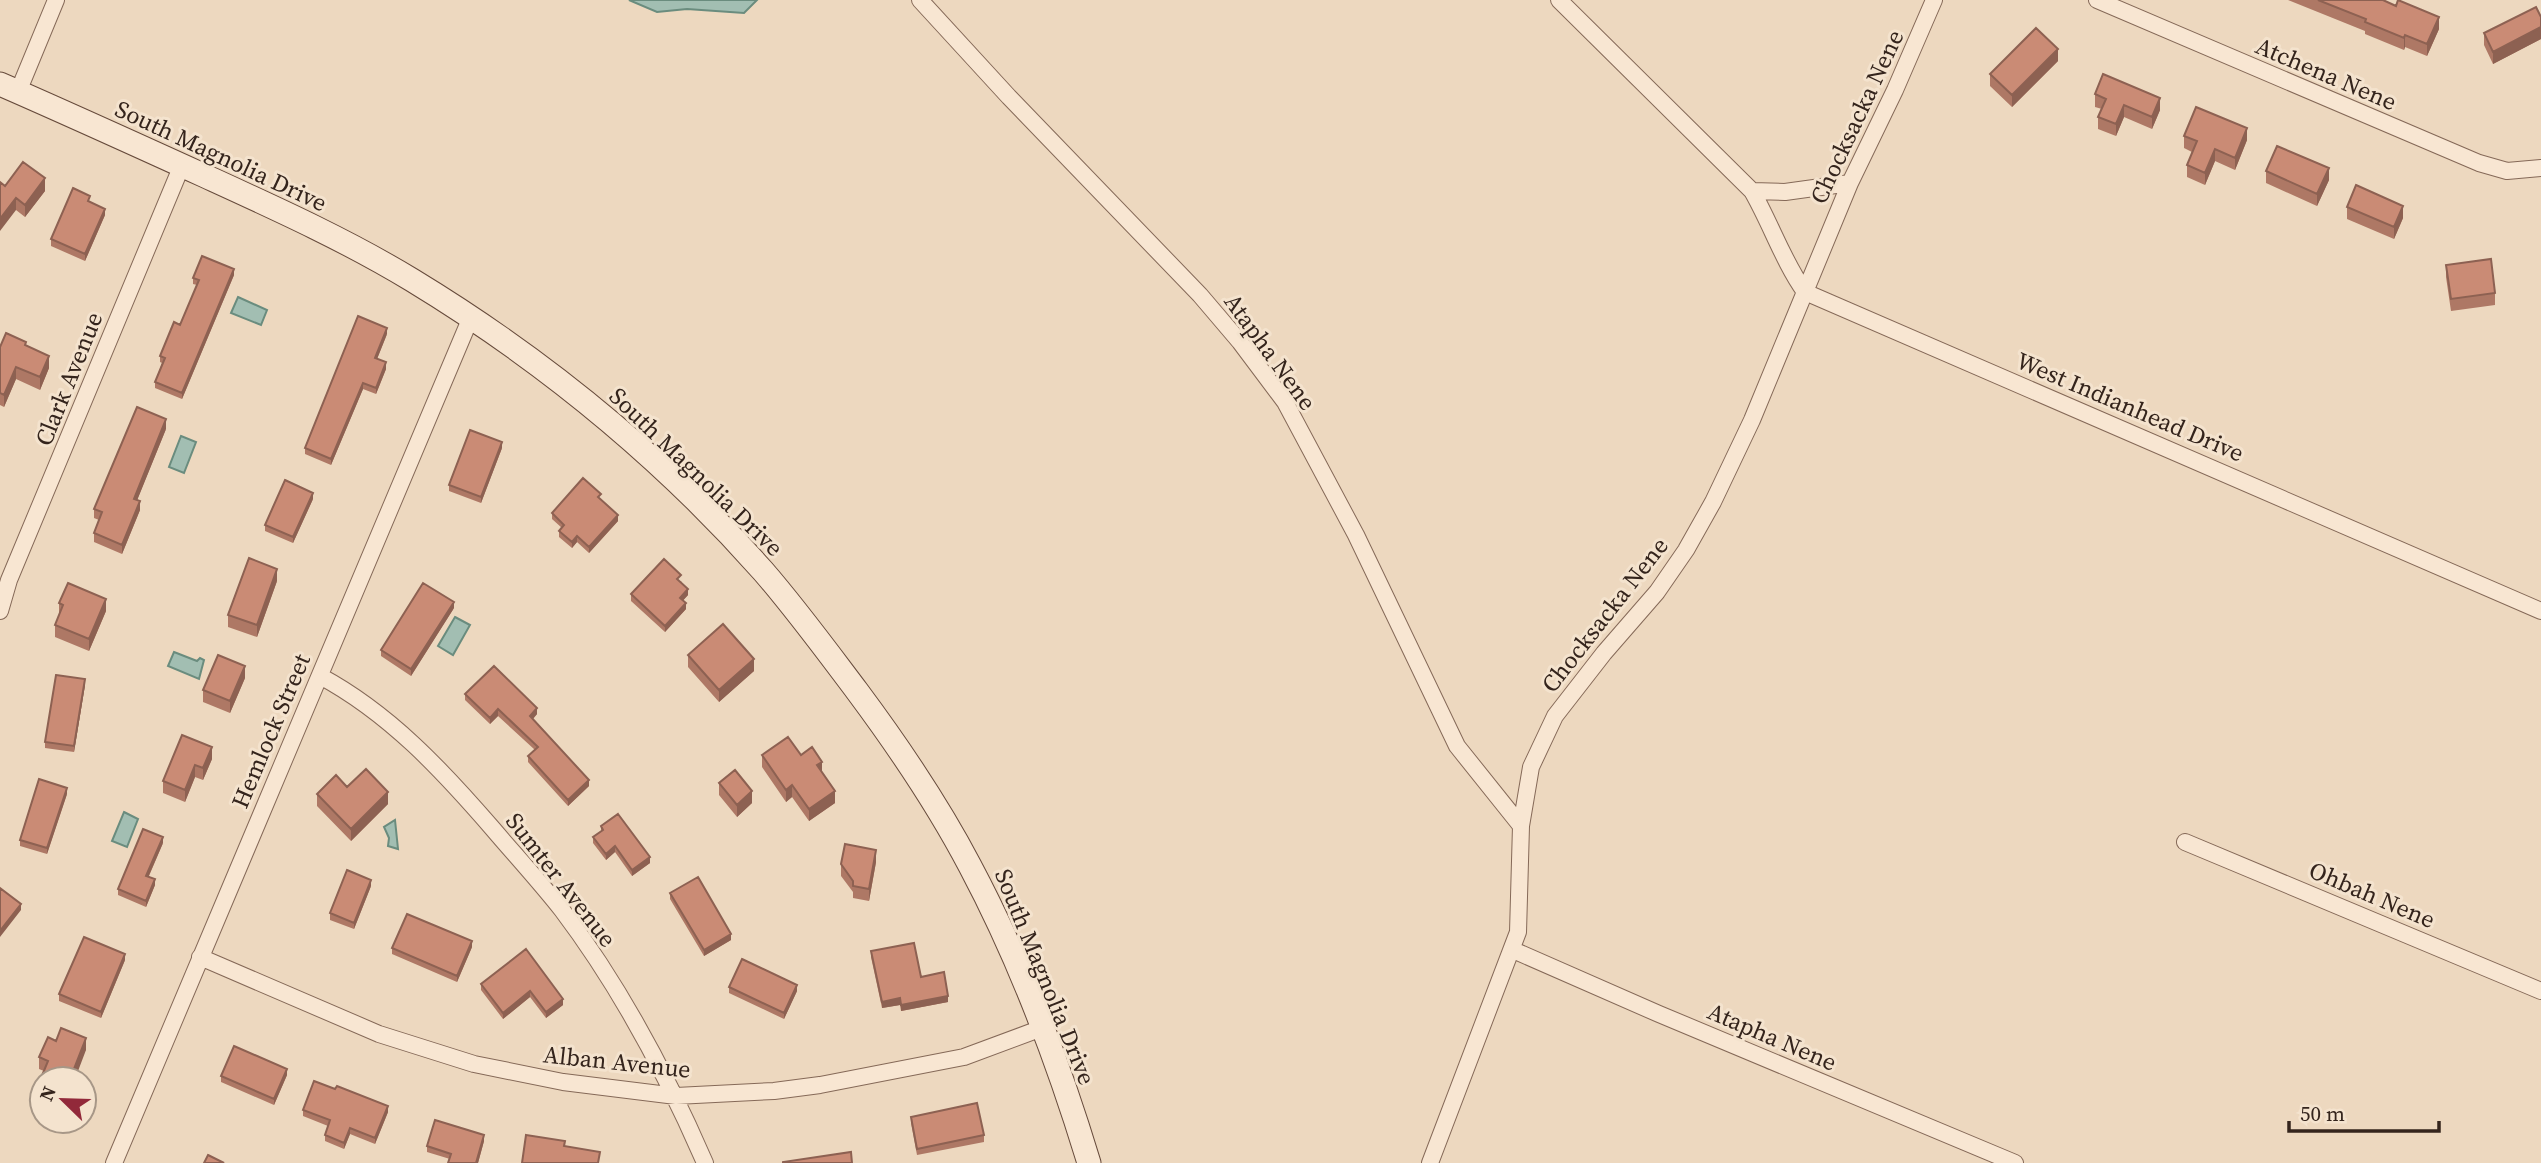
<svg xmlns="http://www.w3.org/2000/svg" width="2541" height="1163" font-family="'Source Serif 4',serif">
<rect width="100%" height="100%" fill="#edd8bf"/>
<!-- water -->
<path fill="#a2beb2" stroke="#6a8c7e" stroke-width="2" d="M629,0H757L744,13L687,9L657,12Z
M238,297L267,310L261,325L231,313Z
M181,436L196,442L184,473L169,467Z
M455,617L470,625L453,655L438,646Z
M174,652L197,661L200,658L204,660L199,679L168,666Z
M124,812L138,819L127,847L112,841Z
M395,820L398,849L388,846L389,838L384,827Z"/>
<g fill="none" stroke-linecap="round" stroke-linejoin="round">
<defs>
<path id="street" d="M920,0L1009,97L1200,295L1240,342L1285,402L1356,535L1457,746L1521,826
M1559,0L1752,191C1771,224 1783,261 1805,292L2541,611
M2097,0L2479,163L2507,171L2541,168
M18,92L56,0
M1752,191L1785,192L1850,183
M0,611L9,580L182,165
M320,676C389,713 442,770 493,829C516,856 540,882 562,910C621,988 666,1073 705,1163
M2185,842L2541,991
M1513,950L1659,1014L2015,1163
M200,957L379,1034L474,1064L563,1082L676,1096L774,1091L820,1085L964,1057L1042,1028
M114,1163L471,317
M1430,1163L1518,932L1521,826L1531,767L1555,716L1604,653L1657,592L1686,550L1713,502L1752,420L1850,183L1895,90L1934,0"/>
<path id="secondary" d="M0,84C69,114 137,145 205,176C275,208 346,240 412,280C542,359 662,457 763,571C796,609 826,650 857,691C898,746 938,805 970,866C1020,960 1058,1061 1089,1163"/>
</defs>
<!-- street casing -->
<use href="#street" stroke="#856958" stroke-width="18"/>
<!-- secondary casing -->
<use href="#secondary" stroke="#664a3b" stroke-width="25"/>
<!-- street -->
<use href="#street" stroke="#f8e6d2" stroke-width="16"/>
<!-- secondary -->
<use href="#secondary" stroke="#f8e6d2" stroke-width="23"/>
</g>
<!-- wall -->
<path fill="#ae7865" d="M2288,0H2383L2439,29L2427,56L2405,47L2404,50L2365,34V31Z
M2541,17V39L2493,64L2484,45V33Z
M2058,61L2012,107L1990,86V74Z
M2095,94L2160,110L2152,129L2124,117L2116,136L2098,129V117L2102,109L2095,107Z
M2184,136L2247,140L2235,170L2215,161L2205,185L2187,177V165L2192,152L2184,148Z
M2266,171L2329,180L2317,206L2266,183Z
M5,186L45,191L25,217L16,210Z
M90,202L105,215L85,261L51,246V239Z
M2347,207L2403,218L2394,239L2347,219Z
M2446,265L2495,293V305L2451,311L2446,277Z
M234,275L182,399L155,388V382L162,363L160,362V356L180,325L197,285L193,284V278Z
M387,334L377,359L386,369L376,394L363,389L331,465L305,454V448Z
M26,346L49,368L40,390L16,379L4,407L0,405V347Z
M166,429L137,500L140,510L122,554L94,542V533L99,520L94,518V509Z
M502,448L481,503L449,491V485Z
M313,499L293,543L265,531V525Z
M601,500L618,521L589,553L577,542L572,548L559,537V531L562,528L552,519V513Z
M277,581L257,637L228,627V615Z
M681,581L688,595L683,600L686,609L665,632L631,601V594Z
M59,603L106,611L89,651L55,637V625L59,615Z
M454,608L411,676L381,656V650Z
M688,655L754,671L719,702L688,667Z
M245,678L230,713L203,702V690Z
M85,685L74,752L45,748V742Z
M465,694L537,714L533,719L589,786L568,806L528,762V756L535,750L498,716L490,724L465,700Z
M182,735L212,759L203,780L195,777L185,802L163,793V781Z
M762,755H801L822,773L835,803L809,821L792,797L786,802L762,767Z
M719,783L752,803L737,817L719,795Z
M347,787L388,804L351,841L317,806V794Z
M67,794L47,854L20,846V840Z
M601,826L650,863L632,876L615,852L606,860L593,843V837L601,831Z
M163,843L149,876L155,885L146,907L118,895V889Z
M876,862L869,901L853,898V892L841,876V864Z
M371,886L354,929L330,920V913Z
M670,893L731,940L704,956L670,899Z
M472,947L457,982L392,954V948Z
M526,949L563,1005L546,1018L530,997L503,1019L481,990V984Z
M871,951L921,977L948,1002L901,1011L900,1005L882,1008L871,957Z
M125,960L101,1018L59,1001V994Z
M729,987L797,991L784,1019L729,993Z
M56,1041L86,1050L42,1079V1096L39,1095V1083L44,1071L39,1069V1057Z
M287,1075L274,1105L221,1082V1076Z
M303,1110L388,1112L375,1144L350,1134L344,1149L325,1141V1135L328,1126L303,1116Z
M911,1117L984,1135V1142L917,1155L911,1123Z
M484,1141L478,1163H448L450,1159L427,1152V1146Z"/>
<!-- shaded-wall -->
<path fill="#8d6152" d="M2439,17V29L2427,56V44Z
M2541,27V39L2493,64V52Z
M2405,35V47L2404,50V38Z
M2058,49V61L2012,107V95Z
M2160,98V110L2152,129V117Z
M2124,105V117L2116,136V124Z
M2247,128V140L2235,170V158Z
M2215,149V161L2205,185V173Z
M2329,168V180L2317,206V194Z
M45,178V191L25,217V205Z
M16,198V210L0,231V219Z
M2403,206V218L2394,239V227Z
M105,209V215L85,261V254Z
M234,269V275L182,399V393Z
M387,328V334L375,364V358Z
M49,356V368L40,390V377Z
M386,362V369L376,394V388Z
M16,367V379L4,407V395Z
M363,383V389L331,465V459Z
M166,419V429L134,508V499Z
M502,442V448L481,503V497Z
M313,493V499L293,543V537Z
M140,501V510L122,554V545Z
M618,515V521L589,553V547Z
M577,536V542L572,548V542Z
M277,569V581L257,637V625Z
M688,589V595L680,604V598Z
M106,599V611L89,651V639Z
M454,602V608L411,676V669Z
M686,603V609L665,632V626Z
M754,659V671L719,702V690Z
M245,666V678L230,713V701Z
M85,679V685L74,752V746Z
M537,708V714L530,722V716Z
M498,709V716L490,724V718Z
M212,747V759L203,780V768Z
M822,762V774L817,765Z
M195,765V777L185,802V790Z
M589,780V786L568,806V800Z
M792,785V797L786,802V790Z
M67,788V794L47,854V848Z
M752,791V803L737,817V805Z
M835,791V803L809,821V809Z
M388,792V804L351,841V829Z
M163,837V843L146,882V876Z
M615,846V852L606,860V854Z
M876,850V862L869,901V889Z
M650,857V863L632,876V870Z
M155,879V885L146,907V901Z
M371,880V886L354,929V923Z
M21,904V910L0,937V931Z
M731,934V940L704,956V950Z
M472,941V947L457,982V976Z
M125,954V960L101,1018V1012Z
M797,985V991L784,1019V1013Z
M530,991V997L503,1019V1013Z
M948,996V1002L901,1011V1005Z
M900,998V1005L882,1008V1002Z
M563,999V1005L546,1018V1012Z
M86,1038V1050L75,1079H70Z
M287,1069V1075L274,1105V1099Z
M388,1106V1112L375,1144V1138Z
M350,1128V1134L344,1149V1143Z
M484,1135V1141L478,1163H476Z"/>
<!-- building -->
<path fill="#ca8b75" stroke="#8d6152" stroke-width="2" d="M2318,0H2383L2396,6L2398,0L2439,17L2427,44L2405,35L2404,38L2365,22L2366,19Z
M2536,7L2541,17V27L2493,52L2484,33Z
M2036,28L2058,49L2012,95L1990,74Z
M2103,74L2160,98L2152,117L2124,105L2116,124L2098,117L2106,99L2095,94Z
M2196,107L2247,128L2235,158L2215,149L2205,173L2187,165L2197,141L2184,136Z
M2277,146L2329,168L2317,194L2266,171Z
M23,162L45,178L25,205L16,198L0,219V182L5,186Z
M2356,185L2403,206L2394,227L2347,207Z
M73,188L90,196L88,201L105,209L85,254L51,239Z
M202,256L234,269L182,393L155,382L165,358L160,356L174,322L180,325L199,280L193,278Z
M2491,259L2495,293L2451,299L2446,265Z
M358,316L387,328L375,358L386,362L376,388L363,383L331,459L305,448Z
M6,333L26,342L25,345L49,356L40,377L16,367L4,395L0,393V347Z
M137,407L166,419L134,499L140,501L122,545L94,533L102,512L94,509Z
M470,430L502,442L481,497L449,485Z
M583,478L601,494L598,497L618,515L589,547L577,536L572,542L559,531L564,525L552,513Z
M285,480L313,493L293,537L265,525Z
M249,558L277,569L257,625L228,615Z
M664,559L681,575L677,579L688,589L680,598L686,603L665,626L631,594Z
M68,583L106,599L89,639L55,625L63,605L59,603Z
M423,583L454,602L411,669L381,650Z
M723,624L754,659L719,690L688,655Z
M218,655L245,666L230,701L203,690Z
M494,666L537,708L530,716L589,780L568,800L528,756L538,747L498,709L490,718L465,694Z
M56,675L85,679L74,746L45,742Z
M182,735L212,747L203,768L195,765L185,790L163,781Z
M788,737L801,755L812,747L822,762L817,765L835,791L809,809L792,785L786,790L762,755Z
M366,769L388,792L351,829L317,794L336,775L347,787Z
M735,770L752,791L737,805L719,783Z
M39,779L67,788L47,848L20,840Z
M618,814L650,857L632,870L615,846L606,854L593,837L603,830L601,826Z
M143,829L163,837L146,876L155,879L146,901L118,889Z
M845,844L876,850L869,889L853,886V881L841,864Z
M347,870L371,880L354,923L330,913Z
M698,877L731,934L704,950L670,893Z
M0,888L21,904L0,931Z
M407,914L472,941L457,976L392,948Z
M84,937L125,954L101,1012L59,994Z
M914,943L921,977L944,972L948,996L901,1005L900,998L882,1002L871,951Z
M526,949L563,999L546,1012L530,991L503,1013L481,984Z
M742,959L797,985L784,1013L729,987Z
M61,1028L86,1038L70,1079H42V1084L39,1083L48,1061L39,1057L48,1037L56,1041Z
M234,1046L287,1069L274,1099L221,1076Z
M314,1081L335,1089L337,1086L388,1106L375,1138L350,1128L344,1143L325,1135L330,1120L303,1110Z
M977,1103L984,1135L917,1149L911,1117Z
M435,1120L484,1135L476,1163H448L451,1154L427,1146Z
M526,1135L565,1141L564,1146L600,1152L598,1163H522Z
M851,1152L852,1163H783V1162Z
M208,1155L224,1163H204Z"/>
<g text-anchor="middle" stroke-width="6" stroke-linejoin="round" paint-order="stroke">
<!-- street labels -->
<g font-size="24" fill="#34241c" stroke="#f4e3ce">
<text transform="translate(2326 74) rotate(23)" y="8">Atchena Nene</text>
<text transform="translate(1857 117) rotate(-65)" y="8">Chocksacka Nene</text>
<text transform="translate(221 156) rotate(25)" y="8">South Magnolia Drive</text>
<text transform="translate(1270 352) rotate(54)" y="8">Atapha Nene</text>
<text transform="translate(69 379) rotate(-68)" y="8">Clark Avenue</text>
<text transform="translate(2130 407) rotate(23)" y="8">West Indianhead Drive</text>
<text transform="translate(696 472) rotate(44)" y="8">South Magnolia Drive</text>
<text transform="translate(1605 615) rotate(-52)" y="8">Chocksacka Nene</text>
<text transform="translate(271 731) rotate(-67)" y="8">Hemlock Street</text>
<text transform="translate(561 880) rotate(52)" y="8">Sumter Avenue</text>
<text transform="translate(2372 895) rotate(23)" y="8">Ohbah Nene</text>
<text transform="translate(1045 977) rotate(68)" y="8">South Magnolia Drive</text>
<text transform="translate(1772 1037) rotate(23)" y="8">Atapha Nene</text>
<text transform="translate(617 1062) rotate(6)" y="8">Alban Avenue</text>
</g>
</g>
<!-- north arrow -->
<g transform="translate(63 1100) rotate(293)"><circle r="33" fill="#f4e3ce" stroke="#a79787" stroke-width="2"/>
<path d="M0-5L12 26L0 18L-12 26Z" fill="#92293a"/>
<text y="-10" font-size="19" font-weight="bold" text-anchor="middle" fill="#34241c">N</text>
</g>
<!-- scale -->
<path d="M2289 1121v10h150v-10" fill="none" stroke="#34241c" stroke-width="3.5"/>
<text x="2300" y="1121" font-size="21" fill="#34241c" stroke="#f4e3ce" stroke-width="5" paint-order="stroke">50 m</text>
</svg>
